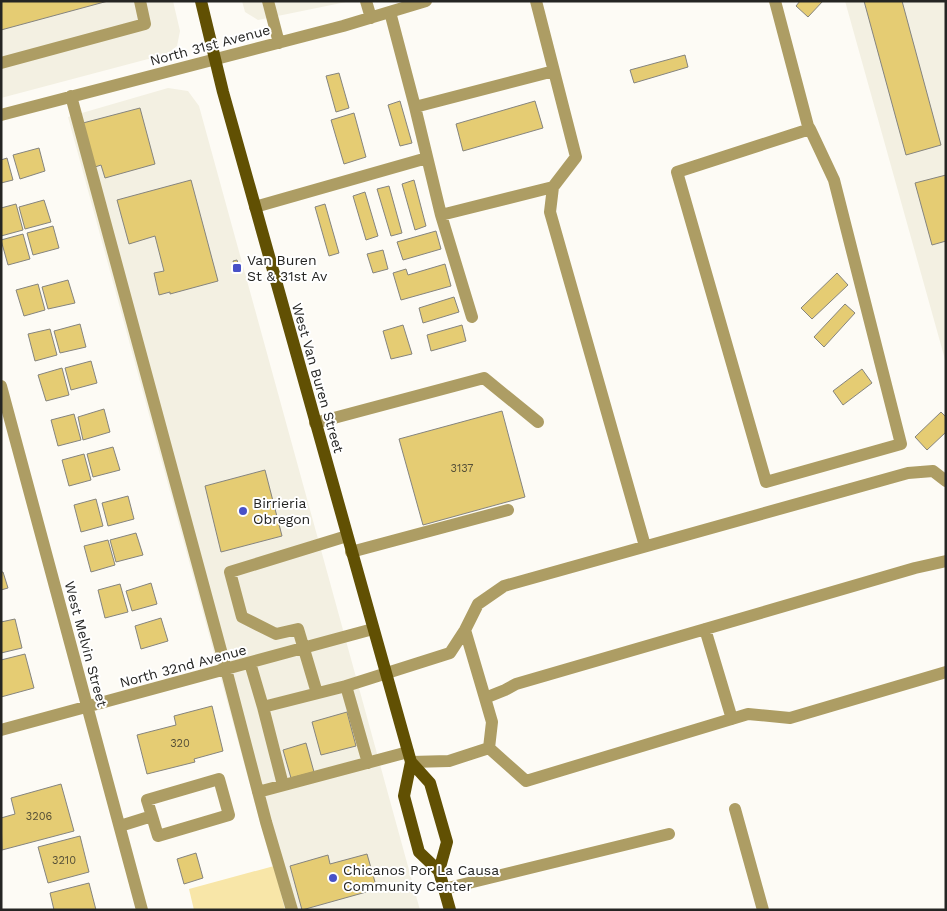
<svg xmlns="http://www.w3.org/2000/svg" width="947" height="911" font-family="'Work Sans',sans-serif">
<rect width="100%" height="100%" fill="#fdfbf5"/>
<!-- built -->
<path fill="#f3f0e2" d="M1,1H173L180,31L177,46L167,54L1,98Z
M242,1H351L258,20L245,12Z
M845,1H946V363Z
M168,88L188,91L199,106L420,910H284L68,117Z"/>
<!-- green -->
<path fill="#f8e6a8" d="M274,866L285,910H194L189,889Z"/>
<!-- building -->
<path fill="#e5cc73" stroke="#85847e" d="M1,1H108L1,30Z
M800,1H823L808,17L796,6Z
M864,1H902L941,145L906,155Z
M685,55L688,67L634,83L630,70Z
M339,73L349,108L336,112L326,76Z
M400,101L412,143L400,146L388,105Z
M535,101L543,128L463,151L456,124Z
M140,108L155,164L105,178L101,165L95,167L83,123Z
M354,113L366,157L344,164L331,120Z
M39,148L45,171L20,179L13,155Z
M7,158L13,180L1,183V160Z
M946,175V241L932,245L915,183Z
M191,180L218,281L170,294V292L159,295L154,273L164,271L155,236L129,244L117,200Z
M414,180L426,226L415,230L402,184Z
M389,186L402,233L391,236L377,189Z
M365,192L378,236L366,240L353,196Z
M44,200L51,222L25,229L19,207Z
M16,204L23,230L1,236V208Z
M325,204L339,253L329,256L315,207Z
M53,226L59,248L33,255L27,233Z
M436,231L441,249L403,260L397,242Z
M23,234L30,259L8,265L1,240Z
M383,250L388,269L373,273L367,254Z
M237,260L240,270L236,271L233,261Z
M445,264L451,286L401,300L393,273L406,269L408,275Z
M837,273L848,285L812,319L801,308Z
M68,280L75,303L48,309L42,287Z
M38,284L45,310L24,316L16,290Z
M454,297L459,312L423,323L419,308Z
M845,304L855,313L824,347L814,337Z
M80,324L86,347L60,353L54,331Z
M403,325L412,354L391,359L383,331Z
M462,325L466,341L431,351L427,335Z
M50,329L57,355L35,361L28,334Z
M91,361L97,383L71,390L65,368Z
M62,368L69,395L46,401L38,375Z
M862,369L872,383L843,405L833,391Z
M104,409L110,432L83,440L78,417Z
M502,411L525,497L423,525L399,439Z
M941,412L946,417V432L927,450L915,437Z
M74,414L81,440L58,446L51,420Z
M113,447L120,470L93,477L87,454Z
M84,454L91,480L69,486L62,460Z
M265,470L282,536L221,552L205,486Z
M128,496L134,519L108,526L102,503Z
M96,499L103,526L81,532L74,505Z
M136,533L143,555L116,562L110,540Z
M108,540L115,565L91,572L84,546Z
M1,572H3L8,588L1,590Z
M151,583L157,604L132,611L126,591Z
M120,584L128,612L105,618L98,590Z
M161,618L168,641L141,649L135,626Z
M15,619L22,648L1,653V622Z
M25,654L34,688L1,697V660Z
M212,706L223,751L194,759L195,762L147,774L137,735L176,725L174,716Z
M347,712L356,746L321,755L312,722Z
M306,743L314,772L291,778L283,750Z
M61,784L74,831L2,850L1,818L15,814L11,798Z
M80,836L89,872L48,883L38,847Z
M196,853L203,878L184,884L177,859Z
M367,854L377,889L302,910L290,866L328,855L330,864Z
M89,883L96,910H54L50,893Z"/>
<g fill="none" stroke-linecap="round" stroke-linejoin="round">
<!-- minor -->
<path stroke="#ad9d64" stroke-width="12" d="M268,1L279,43
M366,1L371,18
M536,1L576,157L553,187L550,212L645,546
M775,1L808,126L810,129L834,180L901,444L766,482L677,172L810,129
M390,12L415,107
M1,63L145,24L140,1
M71,96L226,669L266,822L292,910
M1,115L343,26L426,1
M553,187L441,215L415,107L554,71
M255,207L427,158
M441,215L472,317
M1,386L142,910
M315,423L484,378L538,422
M351,552L508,510
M705,629L732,719
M465,630L485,698
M250,663L263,707
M346,686L450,653L465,630L478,604L504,586L908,473L933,471L946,481
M317,693L298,629L276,634L242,617L230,572L347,536
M1,730L373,629
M489,748L526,781L748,714L790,718L946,672
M411,762L449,761L489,748L492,722L485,698L505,690L516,684L915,568L946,561
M283,785L263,707L346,686L368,763
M258,792L408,752
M735,809L763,910
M120,826L152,816L158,836L229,815L219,779L147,800L152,816
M444,889L669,834"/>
<!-- major -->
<path stroke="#615003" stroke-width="12" d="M201,1L223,92L411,762L404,796L419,852L439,871
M411,762L430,783L447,842L439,871L450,910"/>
</g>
<!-- markers -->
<g fill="#4851c7" stroke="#fff" stroke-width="2">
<rect x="232" y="263" width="10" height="10" rx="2.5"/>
<circle cx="243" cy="511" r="5"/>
<circle cx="333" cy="878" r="5"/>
</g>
<g text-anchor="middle" stroke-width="4" stroke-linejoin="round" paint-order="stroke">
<!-- number labels -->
<g font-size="11" fill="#554f37">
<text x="462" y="472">3137</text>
<text x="180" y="747">320</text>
<text x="39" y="820">3206</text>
<text x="64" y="864">3210</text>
</g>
<!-- street labels -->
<g font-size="14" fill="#252523" stroke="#fff">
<text transform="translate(210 45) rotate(-15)" y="5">North 31st Avenue</text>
<text transform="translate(318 378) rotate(74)" y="5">West Van Buren Street</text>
<text transform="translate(86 644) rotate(75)" y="5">West Melvin Street</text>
<text transform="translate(183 666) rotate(-15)" y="5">North 32nd Avenue</text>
</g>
<!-- poi labels -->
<g font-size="14" fill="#252523" stroke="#fff" text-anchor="start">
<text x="247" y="265">Van Buren<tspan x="247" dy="16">St &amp; 31st Av</tspan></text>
<text x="253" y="508">Birrieria<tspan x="253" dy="16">Obregon</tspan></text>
<text x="343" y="875">Chicanos Por La Causa<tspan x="343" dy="16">Community Center</tspan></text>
</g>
</g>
<!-- border -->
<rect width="947" height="911" fill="none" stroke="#252523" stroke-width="5"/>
</svg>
